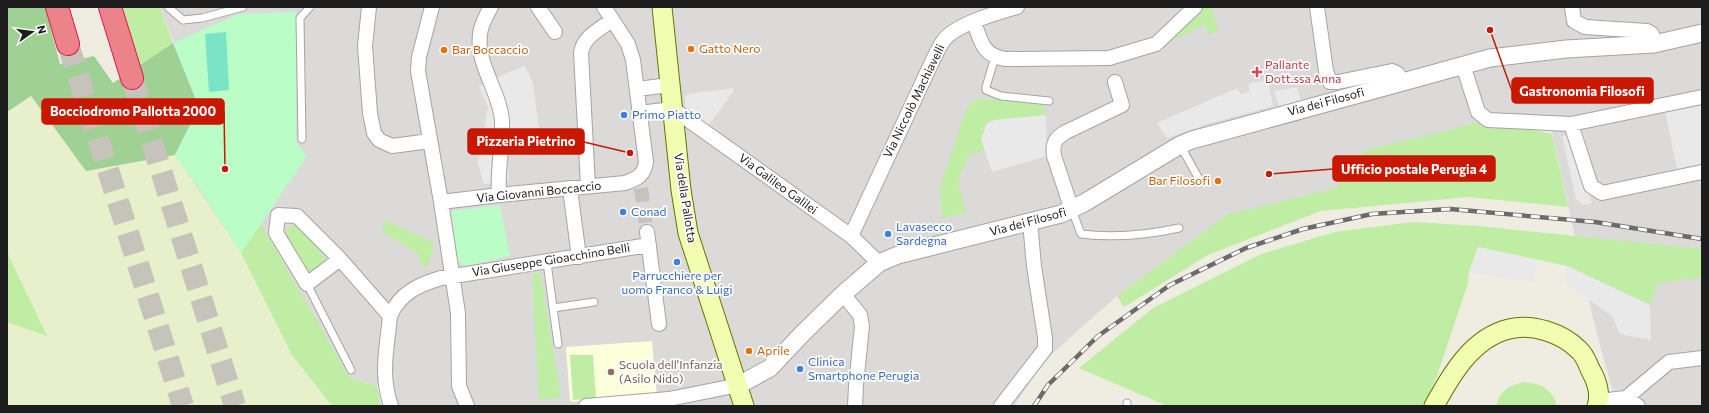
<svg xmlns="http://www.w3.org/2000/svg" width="1709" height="413" font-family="Commissioner,sans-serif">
<rect width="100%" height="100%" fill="#efece1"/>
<!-- residential -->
<path fill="#dbdad9" d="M160,7H1702V406H1621L1615,399L1594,323L1550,123L1363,151L1336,188L1228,215L1117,296L1044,361L1014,406H391L385,388L350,378L261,224L241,253L175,155L199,106Z"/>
<!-- education -->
<path fill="#fbffda" d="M652,341L657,397L570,402L566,347Z"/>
<!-- farmland -->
<path fill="#e8efcb" d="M31,96L86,171L175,155L241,253L292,355L332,406H7V322L47,335L7,252V112Z"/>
<!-- grass -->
<path fill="#bfeda3" d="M122,7H160L173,43L138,66Z
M1201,7H1212L1218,31L1208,35L1205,24L1167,43L1202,10Z
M980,99L1036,101L1045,108L1046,115L995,120L987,123L981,139L984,152L969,154L958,181L966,213L942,219L940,187L966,110L972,101Z
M1488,120L1552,134L1568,207L1468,197L1321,211L1208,255L1124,307L1117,296L1228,214L1336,188L1363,151Z
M384,220L434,242L428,266H421L418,254L383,232Z
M1413,222L1478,226L1702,249V277L1658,283L1650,305L1567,266L1478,247L1469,272L1468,283L1437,376L1423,406H1167L1079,368L1153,308L1261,254L1335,232Z
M294,223L328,260L311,274L282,235Z
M261,224L350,378L377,386L381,406H332L292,355L241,253Z
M7,252L47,336L7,322Z
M540,272L561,397L539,400L532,275Z
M593,355L596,398L573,400L570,355Z
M1523,382C1540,384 1552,388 1557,406H1496C1501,390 1507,387 1523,382Z"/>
<!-- forest -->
<path fill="#9ed193" d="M7,7H45L60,64L94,56L113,83L173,43L199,107L175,155L86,171L31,96L7,112Z"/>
<!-- park -->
<path fill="#bafdc7" d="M296,12V142L307,156L241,253L203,194L175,155L199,107L173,43L239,14Z
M500,205L510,256L465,266L458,261L451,211Z"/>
<!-- pitch -->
<path fill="#7ae4c7" d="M226,32L229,90L209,92L205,34Z"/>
<!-- parking -->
<path fill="#e9e9e9" d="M525,66L533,83L539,129H545L546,150L507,153L509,181L484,184L478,163L488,107L479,87L490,80Z
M1268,80L1273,106L1207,124L1167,138L1157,123L1237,88L1241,94L1250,91L1248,84Z
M1297,87L1301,101L1279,106L1274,91Z
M733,88V92L708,126L688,112L685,107V97L688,94Z
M1701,104L1702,164L1677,169L1665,111Z
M1046,115L1047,156L992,172L981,139L987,123L995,120Z
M1583,132L1595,181L1586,184L1592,203L1583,205L1576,199L1562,136Z
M1478,247L1537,260L1533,282L1469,272Z
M1567,266L1650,305L1651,340L1620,334L1612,316L1565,283Z"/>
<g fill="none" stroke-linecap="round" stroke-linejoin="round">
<!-- minor-tunnel -->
<path stroke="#c5c3ba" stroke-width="14" stroke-dasharray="14 7" stroke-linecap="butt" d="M641,188L647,232"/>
<!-- motorway-tunnel -->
<path stroke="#c5c3ba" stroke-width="22" stroke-dasharray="22 11" stroke-linecap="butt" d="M68,44L183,406
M132,78L235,406"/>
<defs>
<path id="service" d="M168,7L183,20L202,18L243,7
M995,57L986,87V90L1001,96L1049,101
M302,139L300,18L310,7
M1180,145L1199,179
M1072,210L1081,234C1113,238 1147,235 1179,228
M547,262L553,308L594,302
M307,284L351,370
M553,308L558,344
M1127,406V403"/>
<path id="minor" d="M369,7L365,46L370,113L374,133L379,140L392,146L430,141
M432,7L419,57L418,71L441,202L458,313L459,386L467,406
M491,7C487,14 483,21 481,29C473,61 500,90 502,121C503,146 497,170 499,195
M538,7L555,32
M1317,7L1326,71L1330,82H1338L1392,71L1398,74L1401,82
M1572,7L1574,21L1585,27L1647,31L1652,34L1654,44
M974,22C981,41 982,55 1005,59L1109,58L1156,44L1195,7
M1463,65L1478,112L1488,120L1571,124L1702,97
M637,89L670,85
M639,113L673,109L851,236L879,263
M1571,124L1591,186L1602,193L1702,172
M588,186L581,53C583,37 600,29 612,20
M570,189L579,257
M441,202L499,195L625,183C636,179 644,176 646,162L633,60L628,44L604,7
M1072,210L1054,156C1052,144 1055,138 1066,132L1122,105L1115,82
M647,232L659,324
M851,236L931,64C935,56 939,46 944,40C956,24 999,12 1017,7
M340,259L307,284L276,233L278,215L297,216L340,259L390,316C400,293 418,285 441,278L649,245
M843,294L860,315L862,326L856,385L855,406
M390,316C387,348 380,375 391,406
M1626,398L1638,406
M1598,401L1626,398L1669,362L1702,358
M586,406L669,399L739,385
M1001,406L1045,349V338L1034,266L1030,222"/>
<path id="tertiary" d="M739,385L770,368L802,334L843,294L879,263L898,255L1061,214L1084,203L1180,145L1192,140L1490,58L1566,49L1654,44L1702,33"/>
<path id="secondary" d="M662,7L681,190L688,233L744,406
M1434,406C1451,375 1472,338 1509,329C1532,323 1562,333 1579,350C1585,355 1588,365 1591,371C1597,381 1601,395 1597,406"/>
<path id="motorway" d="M57,7L68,44
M110,7L132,78"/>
</defs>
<!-- service casing -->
<use href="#service" stroke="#a4a4a4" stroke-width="9"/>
<!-- minor casing -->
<use href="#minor" stroke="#a4a4a4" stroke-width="16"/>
<!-- tertiary casing -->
<use href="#tertiary" stroke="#a4a4a4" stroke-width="19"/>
<!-- secondary casing -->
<use href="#secondary" stroke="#5d7700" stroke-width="21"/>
<!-- motorway casing -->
<use href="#motorway" stroke="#e31846" stroke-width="24"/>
<!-- service -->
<use href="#service" stroke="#fff" stroke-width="7"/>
<!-- minor -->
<use href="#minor" stroke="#fff" stroke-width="14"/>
<!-- tertiary -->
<use href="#tertiary" stroke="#fff" stroke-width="17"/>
<!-- secondary -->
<use href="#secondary" stroke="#f1fdb1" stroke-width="19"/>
<!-- motorway -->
<use href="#motorway" stroke="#ec838b" stroke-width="22"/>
<defs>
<path id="rail" d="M1034,406L1048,385L1098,336L1170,285L1246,248L1303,229L1372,214L1450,209L1595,222L1702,239"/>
</defs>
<!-- rail casing -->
<use href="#rail" stroke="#6b6b6b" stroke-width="4.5"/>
<!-- rail -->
<use href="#rail" stroke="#fff" stroke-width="3" stroke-dasharray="9" stroke-linecap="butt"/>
</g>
<!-- markers -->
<g fill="#e8710a" stroke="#fff" stroke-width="1.5">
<circle cx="691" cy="49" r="4"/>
<circle cx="444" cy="50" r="4"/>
<circle cx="1218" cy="181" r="4"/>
<circle cx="749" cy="351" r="4"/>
</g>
<path fill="#e0444e" stroke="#fff" stroke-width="1.5" d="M1255 66h4v4h4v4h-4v4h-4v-4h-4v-4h4z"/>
<g fill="#3f7fe0" stroke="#fff" stroke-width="1.5">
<circle cx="624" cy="115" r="4"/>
<circle cx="623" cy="212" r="4"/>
<circle cx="888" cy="234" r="4"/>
<circle cx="677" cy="262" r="4"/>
<circle cx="800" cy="369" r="4"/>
</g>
<circle fill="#8d6e63" stroke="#fff" stroke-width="1.5" cx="611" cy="372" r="4"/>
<g text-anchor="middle" stroke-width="3.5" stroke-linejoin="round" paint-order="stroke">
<!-- food labels -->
<g font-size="12" fill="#c56008" stroke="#fff" text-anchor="start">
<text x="699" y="53">Gatto Nero</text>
<text x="452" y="54">Bar Boccaccio</text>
<text x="1210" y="185" text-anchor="end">Bar Filosofi</text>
<text x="757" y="355">Aprile</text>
</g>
<!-- health labels -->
<g font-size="12" fill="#be3a42" stroke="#fff" text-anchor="start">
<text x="1265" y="69">Pallante<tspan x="1265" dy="14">Dott.ssa Anna</tspan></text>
</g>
<!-- street labels -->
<g font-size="12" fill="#1d1d1d" stroke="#fff">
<text transform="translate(914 101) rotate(-64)" y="4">Via Niccolò Machiavelli</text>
<text transform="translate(1326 102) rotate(-15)" y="4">Via dei Filosofi</text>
<text transform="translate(778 184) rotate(36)" y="4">Via Galileo Galilei</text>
<text transform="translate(539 192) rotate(-6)" y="4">Via Giovanni Boccaccio</text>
<text transform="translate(685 198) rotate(81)" y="4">Via della Pallotta</text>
<text transform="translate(1028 222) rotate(-15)" y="4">Via dei Filosofi</text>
<text transform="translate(551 260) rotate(-9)" y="4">Via Giuseppe Gioacchino Belli</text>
</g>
<!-- shop labels -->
<g font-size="12" fill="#366cbe" stroke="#fff" text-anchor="start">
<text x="632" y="119">Primo Piatto</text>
<text x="631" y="216">Conad</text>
<text x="896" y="231">Lavasecco<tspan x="896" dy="14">Sardegna</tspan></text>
<text x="677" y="280" text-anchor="middle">Parrucchiere per<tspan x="677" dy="14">uomo Franco &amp; Luigi</tspan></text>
<text x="808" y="366">Clinica<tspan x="808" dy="14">Smartphone Perugia</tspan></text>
</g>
<!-- education labels -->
<g font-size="12" fill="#785e54" stroke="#fff" text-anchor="start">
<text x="619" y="369">Scuola dell'Infanzia<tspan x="619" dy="14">(Asilo Nido)</tspan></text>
</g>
</g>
<!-- callouts -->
<path fill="none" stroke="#c91700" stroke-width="1.5" d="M1490 30L1512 91M225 169L224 111M630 153L584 142M1269 174L1333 169"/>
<g fill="#c91700" stroke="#fff" stroke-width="1.5">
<circle cx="1490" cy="30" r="4"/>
<circle cx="225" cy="169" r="4"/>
<circle cx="630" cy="153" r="4"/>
<circle cx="1269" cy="174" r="4"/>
</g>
<g fill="#c91700" stroke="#c91700" stroke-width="1.5">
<rect x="1512" y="78" width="141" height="25" rx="4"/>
<rect x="42" y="99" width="182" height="25" rx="4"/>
<rect x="468" y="129" width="116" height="25" rx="4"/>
<rect x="1333" y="156" width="162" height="25" rx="4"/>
</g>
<g font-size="13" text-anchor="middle" font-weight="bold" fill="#fff">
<text x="1582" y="96">Gastronomia Filosofi</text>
<text x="133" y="116">Bocciodromo Pallotta 2000</text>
<text x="526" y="146">Pizzeria Pietrino</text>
<text x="1414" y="174">Ufficio postale Perugia 4</text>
</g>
<!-- border -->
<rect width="1709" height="413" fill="none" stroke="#1d1d1d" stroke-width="16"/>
<!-- north arrow -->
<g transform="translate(32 32) rotate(76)" stroke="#ffffff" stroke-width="3" paint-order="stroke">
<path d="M0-3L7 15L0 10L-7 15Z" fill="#1d1d1d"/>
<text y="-6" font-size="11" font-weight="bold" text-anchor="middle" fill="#1d1d1d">N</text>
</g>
</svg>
